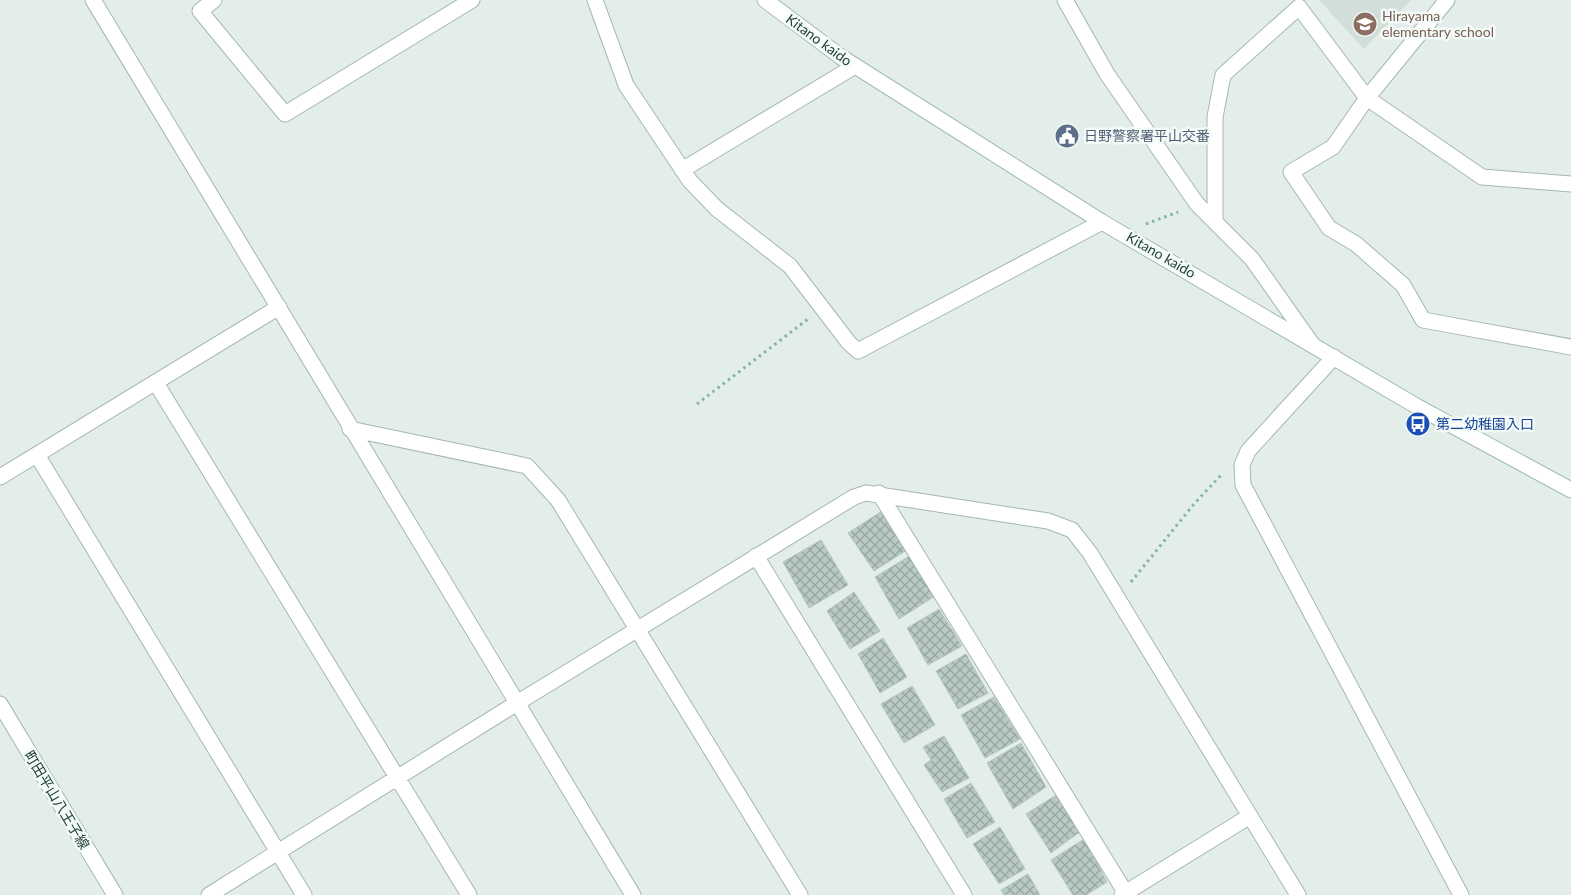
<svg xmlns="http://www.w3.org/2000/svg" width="1571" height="895" font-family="Lato,'Noto Sans JP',sans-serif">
<defs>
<pattern id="building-cross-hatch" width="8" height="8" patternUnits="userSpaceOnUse" patternTransform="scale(1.25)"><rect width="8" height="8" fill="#b8cac3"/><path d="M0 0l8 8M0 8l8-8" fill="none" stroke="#95a69f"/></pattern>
</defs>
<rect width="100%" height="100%" fill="#e3eeea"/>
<!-- built -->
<path fill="#d1ded9" d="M1319,0H1411L1364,49Z"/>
<!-- building -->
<path fill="url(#building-cross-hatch)" stroke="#b5c9c1" d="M882,511L907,550L874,571L848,533Z
M821,540L848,585L809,608L783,562Z
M911,555L935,596L899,619L875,577Z
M854,592L880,631L850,649L827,611Z
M939,609L962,646L928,665L907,628Z
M883,638L907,677L880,693L858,654Z
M966,654L988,693L958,709L936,671Z
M912,686L935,725L904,743L881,704Z
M994,697L1020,739L985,758L961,715Z
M944,736L969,778L942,792L924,765L931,760L923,747Z
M1021,743L1046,787L1013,809L987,763Z
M971,783L995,822L967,838L944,799Z
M1058,794L1081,831L1051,853L1026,814Z
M1000,827L1025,869L999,884L973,844Z
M1084,839L1107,882L1086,895H1073L1051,860Z
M1028,874L1040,895H1004L1001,890Z"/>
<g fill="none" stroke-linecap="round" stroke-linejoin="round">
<defs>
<path id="minor" d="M214,0L200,11L285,114L472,0
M595,0L626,85L690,181L717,209L790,266L849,343L858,351L1102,222
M1065,0L1107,74L1197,204L1252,259L1312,344
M1447,0L1367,98L1333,147L1291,172L1329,228L1356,244L1403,285L1423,320L1571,347
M682,170L855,66
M1215,221V117L1223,75L1299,7L1367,98L1482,177L1571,184
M1334,357L1248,451L1242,465L1243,485L1461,895
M156,383L469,895
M350,429L527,466L558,500L800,895
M37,455L304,895
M0,477L279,307
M879,493L1127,895
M756,556L964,895
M209,895L517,703
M1122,895L1250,816"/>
<path id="tertiary" d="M93,0L633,895
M517,703L854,497L866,493L1048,521L1072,530L1090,553L1298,895"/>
<path id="secondary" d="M765,0L841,57L1102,222L1418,407L1571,490
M0,704L115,895"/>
</defs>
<!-- minor casing -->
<use href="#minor" stroke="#a5b7b2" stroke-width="17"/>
<!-- tertiary casing -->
<use href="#tertiary" stroke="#a5b7b2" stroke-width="17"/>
<!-- secondary casing -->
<use href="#secondary" stroke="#a0bbb3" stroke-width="17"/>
<!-- path -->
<path stroke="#80b5a6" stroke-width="3" stroke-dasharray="2.5 4" stroke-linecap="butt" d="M1146,224L1178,212
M697,404L808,319
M1131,582L1194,504L1222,474"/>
<!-- minor -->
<use href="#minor" stroke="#fff" stroke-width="15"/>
<!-- tertiary -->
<use href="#tertiary" stroke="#fff" stroke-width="15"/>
<!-- secondary -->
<use href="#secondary" stroke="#fff" stroke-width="15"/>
</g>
<!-- icons -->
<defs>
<symbol id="school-disc" viewBox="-11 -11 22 22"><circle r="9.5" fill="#8d6e63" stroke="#f4faf7"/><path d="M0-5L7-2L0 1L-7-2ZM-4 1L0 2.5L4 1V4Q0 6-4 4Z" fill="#fff"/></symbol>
<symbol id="civic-disc" viewBox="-11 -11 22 22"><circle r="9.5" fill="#5c6f8a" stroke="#f4faf7"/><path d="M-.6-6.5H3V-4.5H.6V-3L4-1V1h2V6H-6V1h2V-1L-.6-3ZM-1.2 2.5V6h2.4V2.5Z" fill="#fff"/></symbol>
<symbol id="bus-disc" viewBox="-11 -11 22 22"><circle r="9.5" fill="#1a4fb4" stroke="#f4faf7"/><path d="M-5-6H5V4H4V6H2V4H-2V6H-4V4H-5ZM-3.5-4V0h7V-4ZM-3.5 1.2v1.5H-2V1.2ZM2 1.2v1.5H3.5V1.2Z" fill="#fff"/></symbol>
</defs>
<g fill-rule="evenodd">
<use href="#school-disc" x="1351" y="10" width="28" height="28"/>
<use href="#civic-disc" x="1053" y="122" width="28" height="28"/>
<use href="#bus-disc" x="1404" y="410" width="28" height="28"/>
</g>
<g text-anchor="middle" stroke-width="5" stroke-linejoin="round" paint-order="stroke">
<!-- education labels -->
<g font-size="14" fill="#785e54" stroke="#f4faf7" text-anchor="start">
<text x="1382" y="21">Hirayama<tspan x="1382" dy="16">elementary school</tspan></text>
</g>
<!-- street labels -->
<g font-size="14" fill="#20423a" stroke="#f4faf7">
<text transform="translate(819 40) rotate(36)" y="5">Kitano kaido</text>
<text transform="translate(1161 255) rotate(30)" y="5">Kitano kaido</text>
<text transform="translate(57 800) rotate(59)" y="5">町田平山八王子線</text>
</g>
<!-- service labels -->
<g font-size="14" fill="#4e5e75" stroke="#f4faf7" text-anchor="start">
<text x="1084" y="141">日野警察署平山交番</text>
</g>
<!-- transit labels -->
<g font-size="14" fill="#164399" stroke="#f4faf7" text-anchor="start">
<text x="1436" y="429">第二幼稚園入口</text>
</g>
</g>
</svg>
